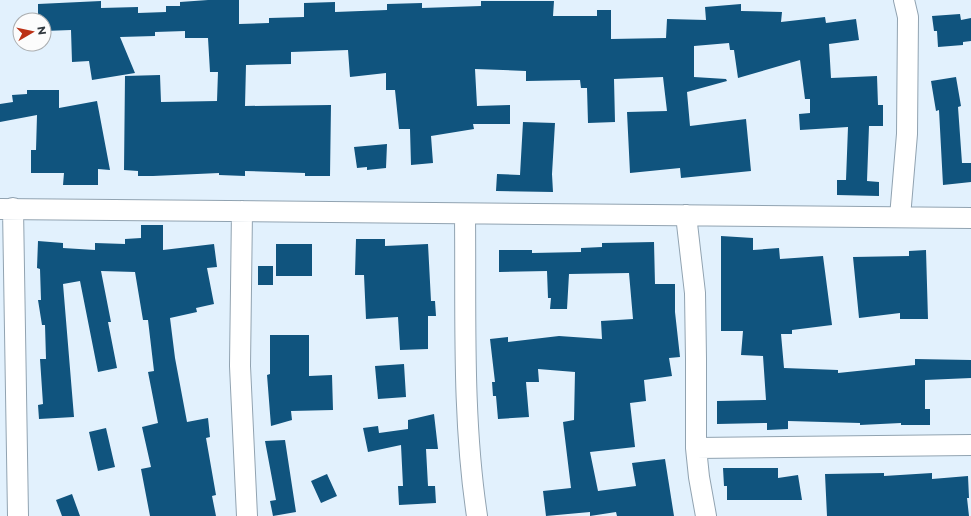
<svg xmlns="http://www.w3.org/2000/svg" width="971" height="516" font-family="Montserrat,sans-serif">
  <style>
    .building { fill: #10547e }
    .lines { fill: none; stroke-linecap: round; stroke-linejoin: round }
    .minor-casing { stroke: #91a3b1; stroke-width: 22 }
    .minor { stroke: #fff; stroke-width: 20 }
  </style>
  <rect width="100%" height="100%" fill="#e2f1fd"/>
  <path class="building" d="M 208,0 L 239,0 L 239,24 L 269,23 L 269,18 L 304,17 L 304,3 L 335,2 L 335,12 L 387,10 L 387,4 L 422,3 L 422,8 L 481,6 L 481,1 L 554,1 L 553,16 L 597,16 L 597,10 L 611,10 L 611,39 L 666,38 L 667,19 L 706,20 L 705,7 L 741,4 L 741,11 L 782,12 L 781,22 L 825,17 L 826,23 L 856,19 L 859,40 L 829,44 L 831,78 L 877,76 L 878,105 L 883,105 L 883,126 L 869,126 L 867,181 L 879,182 L 879,196 L 837,195 L 837,180 L 846,180 L 848,127 L 800,130 L 799,114 L 810,113 L 810,99 L 805,99 L 800,60 L 738,78 L 734,50 L 730,50 L 729,43 L 694,46 L 694,77 L 726,79 L 727,81 L 687,92 L 690,126 L 746,119 L 751,171 L 681,178 L 680,168 L 630,173 L 627,112 L 667,111 L 663,77 L 614,79 L 615,122 L 588,123 L 587,88 L 581,88 L 580,80 L 526,81 L 526,71 L 475,69 L 477,106 L 510,105 L 510,124 L 473,124 L 474,129 L 431,136 L 433,163 L 411,165 L 410,129 L 399,129 L 395,90 L 386,90 L 386,73 L 350,77 L 348,50 L 291,52 L 291,64 L 246,65 L 245,106 L 331,105 L 330,176 L 305,176 L 305,173 L 245,171 L 245,176 L 219,175 L 219,173 L 153,176 L 138,176 L 138,171 L 124,170 L 125,76 L 160,75 L 161,102 L 217,101 L 218,72 L 210,72 L 208,38 L 185,38 L 185,31 L 155,32 L 155,36 L 120,37 L 135,73 L 92,80 L 89,61 L 72,62 L 71,30 L 44,31 L 44,20 L 38,20 L 38,4 L 101,1 L 101,8 L 138,7 L 138,13 L 166,12 L 166,6 L 180,6 L 180,2 Z
    M 960,14 L 961,20 L 971,18 L 971,41 L 963,42 L 963,45 L 938,47 L 937,31 L 934,31 L 932,16 Z
    M 956,77 L 961,106 L 958,107 L 962,163 L 971,163 L 971,182 L 943,185 L 939,110 L 936,111 L 931,81 Z
    M 27,90 L 59,90 L 59,108 L 97,101 L 110,170 L 98,169 L 98,185 L 63,185 L 64,173 L 31,173 L 31,150 L 36,150 L 37,115 L 0,122 L 0,104 L 13,102 L 12,95 L 27,94 Z
    M 523,122 L 555,123 L 552,174 L 553,192 L 496,191 L 497,174 L 520,175 Z
    M 387,144 L 386,168 L 367,170 L 367,167 L 357,168 L 354,147 Z
    M 141,225 L 163,225 L 163,250 L 214,244 L 217,267 L 207,268 L 214,304 L 196,308 L 197,312 L 170,318 L 175,358 L 187,422 L 208,418 L 210,437 L 206,438 L 216,495 L 212,496 L 216,516 L 150,516 L 141,469 L 151,467 L 142,427 L 158,423 L 148,372 L 154,371 L 148,320 L 143,320 L 135,272 L 101,271 L 111,322 L 108,322 L 117,368 L 98,372 L 80,281 L 63,284 L 74,417 L 39,419 L 38,405 L 43,404 L 40,359 L 46,359 L 45,325 L 42,325 L 38,300 L 41,300 L 40,269 L 37,268 L 38,241 L 63,243 L 63,248 L 95,250 L 95,243 L 125,244 L 125,239 L 141,238 Z
    M 721,236 L 753,238 L 753,250 L 779,248 L 780,259 L 823,256 L 832,325 L 792,330 L 792,334 L 781,334 L 784,368 L 838,370 L 838,373 L 915,365 L 915,359 L 971,360 L 971,378 L 925,380 L 925,409 L 930,409 L 930,425 L 901,425 L 901,423 L 860,425 L 860,423 L 788,421 L 788,429 L 767,430 L 767,423 L 717,424 L 717,401 L 766,400 L 763,356 L 741,355 L 743,331 L 721,331 Z
    M 356,239 L 385,239 L 385,246 L 428,244 L 431,301 L 435,301 L 436,316 L 428,316 L 428,349 L 400,350 L 398,317 L 366,319 L 364,275 L 355,275 Z
    M 654,242 L 655,284 L 675,284 L 675,312 L 680,357 L 669,358 L 672,376 L 644,380 L 646,401 L 630,403 L 635,447 L 590,452 L 598,491 L 636,486 L 632,463 L 665,459 L 674,516 L 617,516 L 616,512 L 590,516 L 590,512 L 546,516 L 543,491 L 571,488 L 563,422 L 574,420 L 575,372 L 538,369 L 539,382 L 526,382 L 529,417 L 498,419 L 496,396 L 493,396 L 492,382 L 495,382 L 490,339 L 508,337 L 508,342 L 559,336 L 602,339 L 601,321 L 633,319 L 629,273 L 569,274 L 567,309 L 550,309 L 551,298 L 548,298 L 547,271 L 499,272 L 499,250 L 532,250 L 532,253 L 581,252 L 581,248 L 602,247 L 602,243 Z
    M 276,244 L 312,244 L 312,276 L 276,276 Z
    M 926,250 L 928,319 L 900,319 L 900,313 L 859,318 L 853,257 L 909,256 L 909,251 Z
    M 258,266 L 273,266 L 273,285 L 258,285 Z
    M 270,335 L 309,335 L 309,376 L 332,375 L 333,410 L 291,411 L 292,420 L 271,426 L 267,375 L 270,374 Z
    M 404,364 L 406,397 L 378,399 L 375,366 Z
    M 434,414 L 438,449 L 426,449 L 428,486 L 435,486 L 436,503 L 399,505 L 398,486 L 403,486 L 401,445 L 368,452 L 363,428 L 378,426 L 379,433 L 408,429 L 408,420 Z
    M 106,428 L 115,467 L 98,471 L 89,432 Z
    M 285,440 L 296,512 L 273,516 L 270,501 L 276,500 L 265,441 Z
    M 723,468 L 778,468 L 778,478 L 798,475 L 802,500 L 727,500 L 727,486 L 724,486 Z
    M 884,473 L 884,476 L 932,473 L 932,479 L 968,476 L 969,498 L 967,498 L 969,516 L 827,516 L 825,474 Z
    M 327,474 L 337,496 L 321,503 L 311,481 Z
    M 72,494 L 80,516 L 62,516 L 56,500 Z"/>
  <g class="lines">
    <defs>
      <path id="minor" d="M 13,208 L 18,516
        M 0,209 L 971,218
        M 242,211 L 240,366 L 247,516
        M 465,214 C 466,314 462,417 477,516
        M 686,215 L 695,293 L 696,359 L 696,448 L 699,477 L 706,516
        M 900,217 L 907,134 L 908,17 L 904,0
        M 696,448 L 971,445"/>
    </defs>
    <use href="#minor" class="minor-casing"/>
    <use href="#minor" class="minor"/>
  </g>
  <g transform="translate(32 32) rotate(81)"><circle r="19" fill="#fcfcfc" stroke="#abaeb0"/>
  <path d="M0-3L7 15L0 10L-7 15Z" fill="#bc3116"/>
  <text y="-6" font-size="11" font-weight="bold" text-anchor="middle" fill="#31383e">N</text>
  </g>
</svg>
